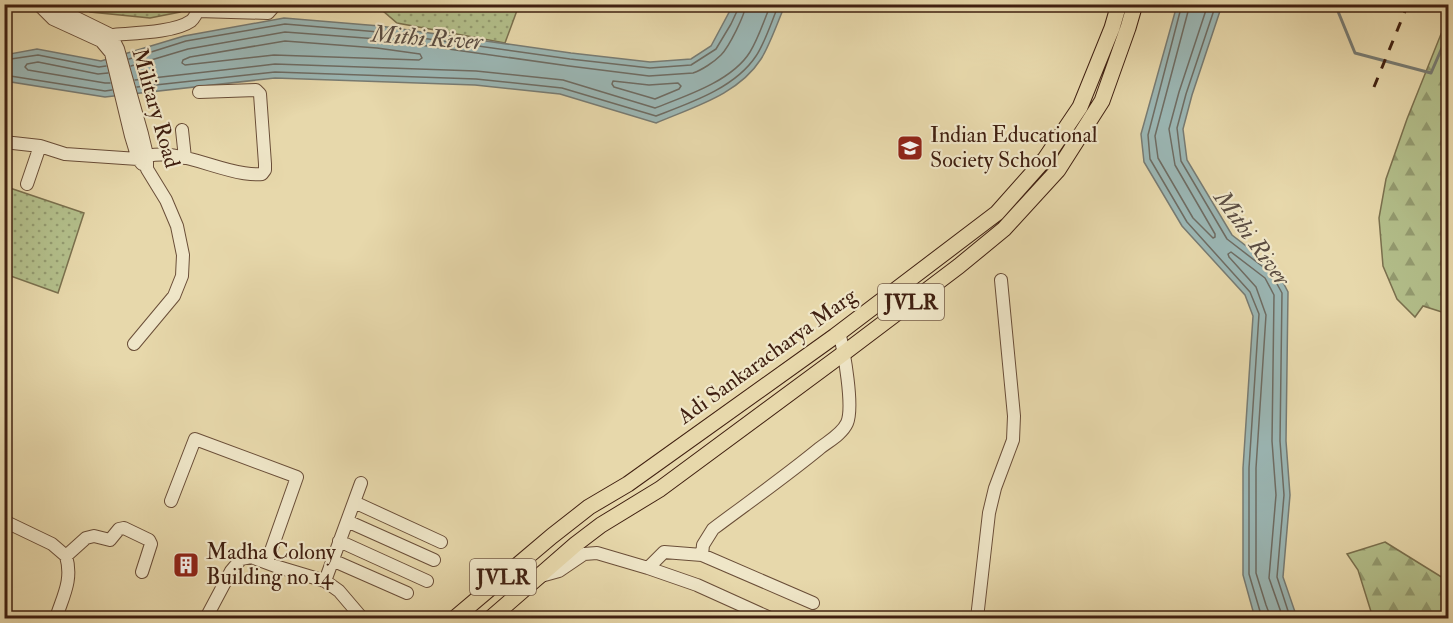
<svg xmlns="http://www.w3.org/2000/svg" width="1453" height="623" font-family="'IM FELL Double Pica',serif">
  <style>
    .green { fill: url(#green-dots); stroke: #7a704e; stroke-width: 1.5 }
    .forest { fill: url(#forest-firs); stroke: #7a704e; stroke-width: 1.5 }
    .water { fill: #9bb7b5; stroke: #777b73; stroke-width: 1.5 }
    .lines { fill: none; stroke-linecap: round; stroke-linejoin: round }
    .shore { stroke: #6e6c63; stroke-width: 1.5 }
    .stream { stroke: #777b73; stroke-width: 3 }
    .minor-casing { stroke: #6a4e38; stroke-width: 14 }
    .major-casing { stroke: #402011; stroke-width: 17 }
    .minor { stroke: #efe6c8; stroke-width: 12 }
    .major { stroke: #e7d8ab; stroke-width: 15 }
    .rail { stroke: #402011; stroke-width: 3; stroke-dasharray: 10 10; stroke-linecap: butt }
    .labels { text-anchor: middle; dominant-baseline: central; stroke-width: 4.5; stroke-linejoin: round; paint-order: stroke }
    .shield { fill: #efe6c8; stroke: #745b48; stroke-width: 1.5 }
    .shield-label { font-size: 21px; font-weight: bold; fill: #402011 }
    .street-label { font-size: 22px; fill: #402011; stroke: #efe6c8 }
    .poi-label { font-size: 22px; fill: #402011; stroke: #efe6c8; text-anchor: start }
    .water-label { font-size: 24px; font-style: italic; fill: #5b4d42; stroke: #efe6c8 }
  </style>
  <defs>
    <pattern id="green-dots" width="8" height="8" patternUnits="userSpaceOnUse" patternTransform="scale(1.5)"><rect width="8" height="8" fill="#b3bf8b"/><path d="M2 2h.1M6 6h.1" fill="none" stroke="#939b70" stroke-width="1.8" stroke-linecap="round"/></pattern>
    <pattern id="forest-firs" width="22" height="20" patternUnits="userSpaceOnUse" patternTransform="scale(1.5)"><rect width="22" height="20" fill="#b3bf8b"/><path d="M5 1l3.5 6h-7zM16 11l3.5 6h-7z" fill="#939b70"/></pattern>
  </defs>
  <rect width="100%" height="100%" fill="#e7d8ab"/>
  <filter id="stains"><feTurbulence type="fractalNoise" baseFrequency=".00333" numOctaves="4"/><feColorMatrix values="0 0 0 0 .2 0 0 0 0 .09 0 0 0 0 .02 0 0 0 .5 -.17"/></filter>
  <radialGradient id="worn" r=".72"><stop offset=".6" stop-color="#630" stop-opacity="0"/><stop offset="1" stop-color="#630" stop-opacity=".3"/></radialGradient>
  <path class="green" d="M 81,5 L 181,5 L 180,12 L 150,18 L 90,12 Z
    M 376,5 L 519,5 L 505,43 L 397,23 Z
    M 4,186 L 84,213 L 58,293 L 5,274 Z"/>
  <path class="forest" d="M 1443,29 L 1448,30 L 1448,314 L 1423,306 L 1415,317 L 1397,299 L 1383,266 L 1379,218 L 1386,179 L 1407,119 Z
    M 1385,542 L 1448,581 L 1448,618 L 1373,618 L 1358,570 L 1347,554 Z"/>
  <path class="water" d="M 733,5 L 785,5 C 778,21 770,45 761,59 C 738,95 693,107 656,123 L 560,94 L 475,85 L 275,78 L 105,97 L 5,81 L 4,55 L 37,49 L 101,61 L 184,36 L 284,18 L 380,26 L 571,53 L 650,62 L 691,59 L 711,46 Z
    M 1177,5 L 1222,5 L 1192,95 L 1183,129 L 1187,160 L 1232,235 L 1276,269 L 1288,292 L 1286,441 L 1290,495 L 1283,577 L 1295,612 L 1300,618 L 1257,618 L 1253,611 L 1243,575 L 1243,468 L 1253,316 L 1245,295 L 1182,226 L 1144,162 L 1141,134 Z"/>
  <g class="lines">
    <path class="shore" d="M 1182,4 L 1148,135 L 1150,159 L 1187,222 L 1250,292 L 1259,314 L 1249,468 L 1249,574 L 1262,618
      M 1190,4 L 1155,136 L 1158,158 L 1193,218 L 1213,238 L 1215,237 L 1215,234 L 1175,165 L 1169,129 L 1179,92 L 1208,4
      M 1216,4 L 1186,94 L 1177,128 L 1181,161 L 1227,239 L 1271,273 L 1282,293 L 1280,441 L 1284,495 L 1277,577 L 1289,614 L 1293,618
      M 285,41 L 377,48 L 420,54 L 422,58 L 419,60 L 274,55 L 185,65 L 182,63 L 183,60 L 190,57 Z
      M 129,59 L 186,41 L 285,24 L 379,32 L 570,59 L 650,68 L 691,65 L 716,49 L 731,24 L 738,9 L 738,4
      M 4,60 L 38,55 L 99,67 L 106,66
      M 131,66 L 188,49 L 285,32 L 378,39 L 569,66 L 649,76 L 693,73 C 702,70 714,62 721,55 C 729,47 745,15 746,4
      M 108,73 L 98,74 L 38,62 L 27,64 L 25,67 L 28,70 L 105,83 L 110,83
      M 4,75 L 105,91 L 112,90
      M 135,80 L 275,64 L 476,71 L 563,80 L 655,108 C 686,96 732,81 750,52 C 759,37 764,20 771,4
      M 613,81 L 649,85 L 678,83 L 681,86 L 679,89 L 655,99 L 614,87 L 612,84 Z
      M 137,87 L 275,72 L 476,79 L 562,88 L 656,116 C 690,103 735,88 756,56 C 765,43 772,20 779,4
      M 1270,618 L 1269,613 L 1266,605 L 1256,573 L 1256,468 L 1266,315 L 1256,287 L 1229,257 L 1228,254 L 1231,252 L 1265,278 L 1274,295 L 1272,441 L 1276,495 L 1269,578 L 1283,618"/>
    <path class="stream" d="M 1335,4 L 1355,53 L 1431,73 L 1448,34"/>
    <defs>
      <path id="minor" d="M 38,4 L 53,19 L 101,41 L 111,53 L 131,136 L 138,159 L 142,164
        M 55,4 L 58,9 L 111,35 L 118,49 L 142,134 L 147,155 L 147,169 L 166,200 L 177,226 L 183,255 L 182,276 L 174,296 L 134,344
        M 4,6 L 7,4
        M 198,11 L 268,13 L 276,4
        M 106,38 L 111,35 C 131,33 174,33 191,21 C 196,17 198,10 200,4
        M 182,130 L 185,158
        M 4,142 L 40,146 L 65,154 L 138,159 C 170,145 210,168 243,173 C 250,174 256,175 262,174 L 265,170 L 265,164 L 260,94 L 256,90 L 199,92
        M 27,184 L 40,146
        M 171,501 L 195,439 L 297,477 L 267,562
        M 354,502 L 441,542
        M 4,521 L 52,544 L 66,556
        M 347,521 L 434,560
        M 339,541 L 427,581
        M 66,556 L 86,538 L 94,536 L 110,540 L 119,529 L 124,528 L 149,540 L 151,544 L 142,572
        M 332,560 L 407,593
        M 648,568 L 664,552 L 702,555
        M 541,576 L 559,571 L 584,554 L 597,553 L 648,568 L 697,585 L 770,618
        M 325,581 L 361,483
        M 813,603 L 702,555 L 703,545 L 713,529 C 749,502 786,476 820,448 C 829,441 842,434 847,423 C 854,407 844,351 839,332
        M 56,618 C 63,596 73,580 66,556
        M 206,618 L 231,571 L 241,559 L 251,557 L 275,566 L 325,581 L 339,591 L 362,618
        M 977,618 L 989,513 L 995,488 L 1013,440 L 1014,416 L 1001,280"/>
      <path id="major" d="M 455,618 L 552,536 L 589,507 L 628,484 L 835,336 L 997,213 L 1045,159 L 1080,107 L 1112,28 L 1119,4
        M 491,618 L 576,544 L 601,525 L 660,489 L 844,353 L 959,266 L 1004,229 L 1058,170 L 1102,101 L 1128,28 L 1135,4"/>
    </defs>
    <use href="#minor" class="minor-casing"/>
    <use href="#major" class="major-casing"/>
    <use href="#minor" class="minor"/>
    <use href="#major" class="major"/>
    <path class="rail" d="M 1374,87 L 1408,4"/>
  </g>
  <defs>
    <symbol id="school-square" viewBox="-11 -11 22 22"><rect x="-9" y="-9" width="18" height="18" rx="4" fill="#8f2418" stroke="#efe6c8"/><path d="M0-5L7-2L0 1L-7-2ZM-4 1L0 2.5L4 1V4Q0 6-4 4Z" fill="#fff"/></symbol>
    <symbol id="building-square" viewBox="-11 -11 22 22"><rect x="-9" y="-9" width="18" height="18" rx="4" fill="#8f2418" stroke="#efe6c8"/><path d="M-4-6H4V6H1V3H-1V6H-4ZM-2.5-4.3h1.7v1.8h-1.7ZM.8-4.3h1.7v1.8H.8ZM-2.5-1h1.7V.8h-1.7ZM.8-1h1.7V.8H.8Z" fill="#fff"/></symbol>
  </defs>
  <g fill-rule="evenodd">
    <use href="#school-square" x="895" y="133" width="30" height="30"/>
    <use href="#building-square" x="171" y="550" width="30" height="30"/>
  </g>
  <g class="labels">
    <g class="shield">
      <rect x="878" y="284" width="66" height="36" rx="4.5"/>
      <rect x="470" y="559" width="66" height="36" rx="4.5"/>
    </g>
    <g class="shield-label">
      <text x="911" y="302">JVLR</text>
      <text x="503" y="577">JVLR</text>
    </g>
    <g class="street-label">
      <text transform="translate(156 108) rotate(74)">Military Road</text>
      <text transform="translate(767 356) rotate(-36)">Adi Sankaracharya Marg</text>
    </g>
    <g class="poi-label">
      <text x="930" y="135">Indian Educational<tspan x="930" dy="25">Society School</tspan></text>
      <text x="206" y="552">Madha Colony<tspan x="206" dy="25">Building no 14</tspan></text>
    </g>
    <g class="water-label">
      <text transform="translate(427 38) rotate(4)">Mithi River</text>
      <text transform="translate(1252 238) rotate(54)">Mithi River</text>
    </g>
  </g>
  <rect width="1453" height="623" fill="none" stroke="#e7d8ab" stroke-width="24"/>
  <rect x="6" y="6" width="1441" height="611" fill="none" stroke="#402011" stroke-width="3"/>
  <rect x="12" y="12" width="1429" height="599" fill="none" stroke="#402011" stroke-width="1.5"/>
  <rect width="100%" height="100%" filter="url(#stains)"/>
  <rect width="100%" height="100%" fill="url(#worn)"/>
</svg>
